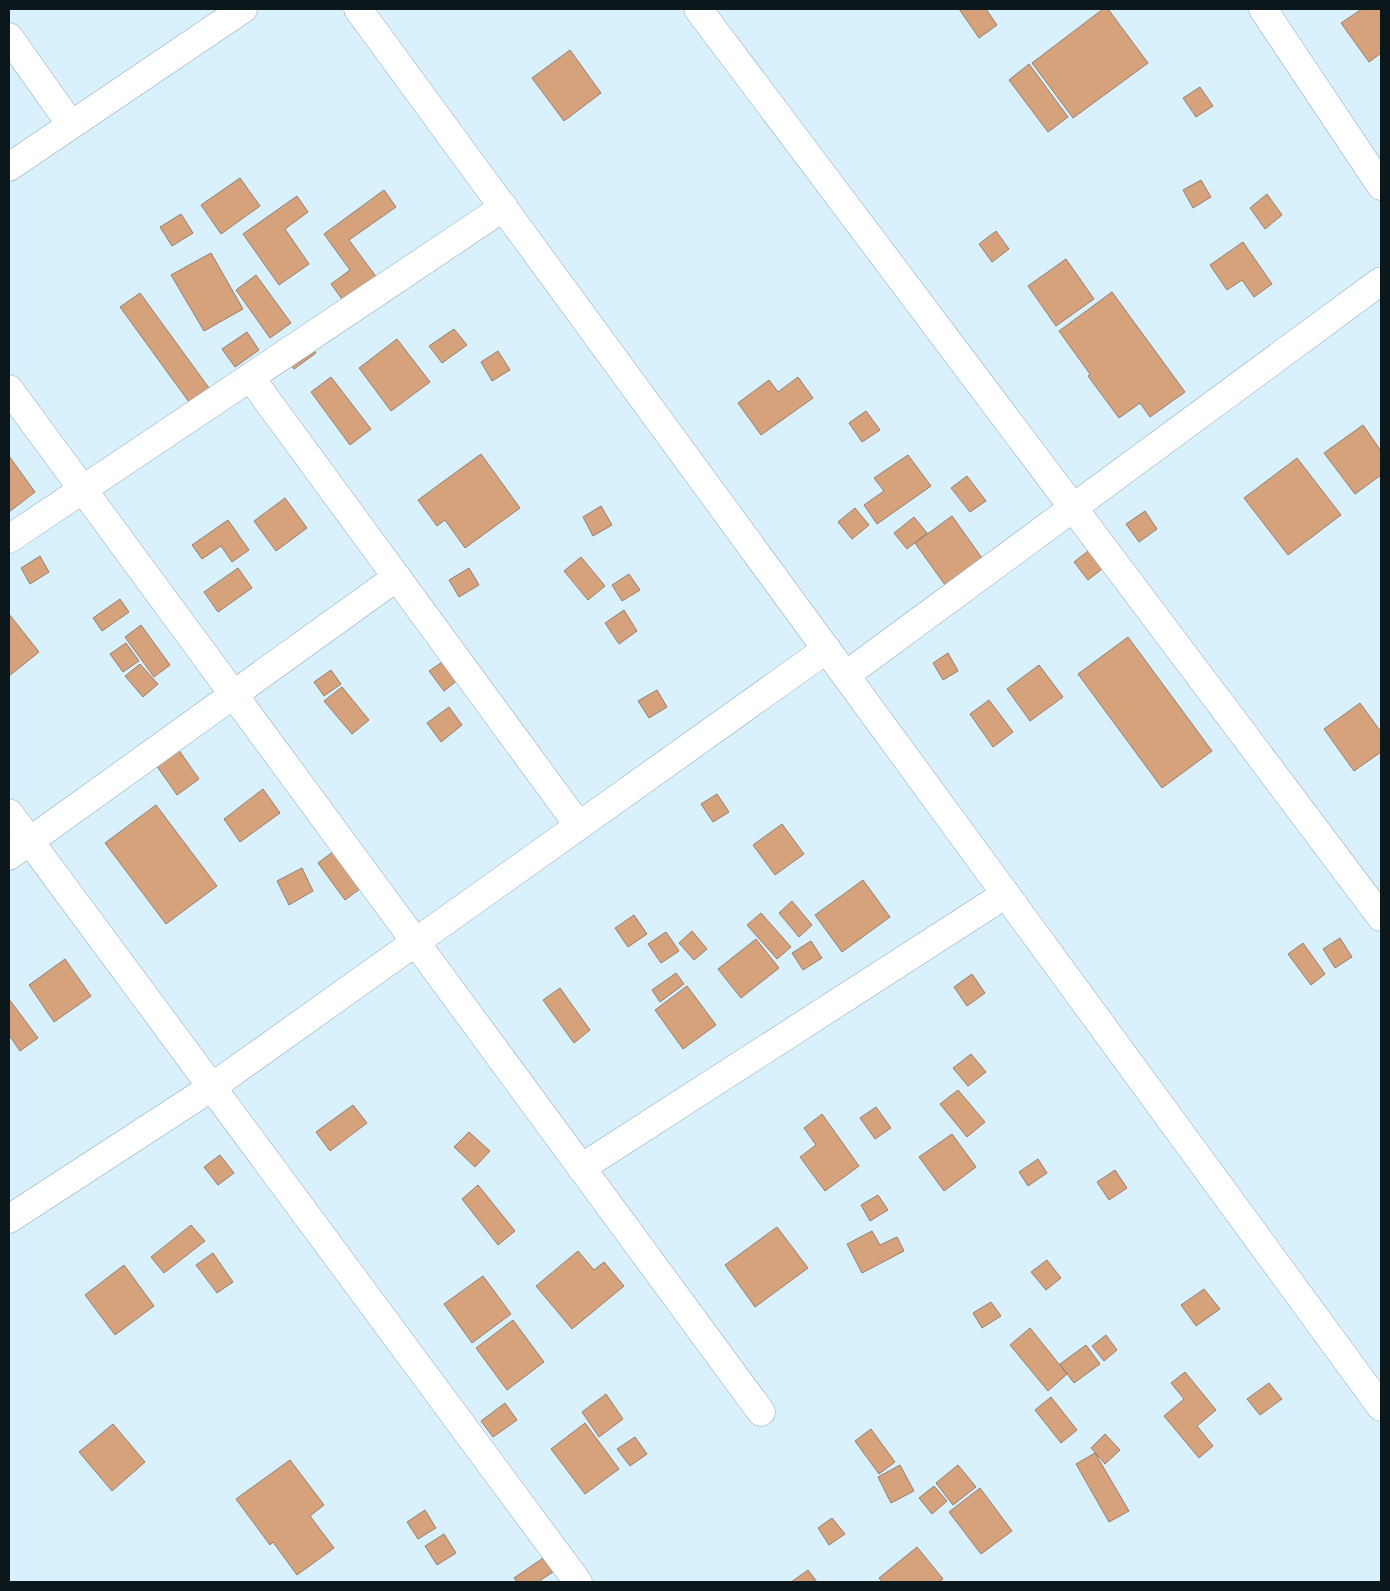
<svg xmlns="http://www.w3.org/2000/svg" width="1390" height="1591" font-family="'IBM Plex Serif',serif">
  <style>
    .building { fill: #d6a27c; stroke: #967f6e }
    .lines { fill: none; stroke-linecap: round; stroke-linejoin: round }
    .minor-casing { stroke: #8fabba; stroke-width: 29 }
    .minor { stroke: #fff; stroke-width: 28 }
  </style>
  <rect width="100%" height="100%" fill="#d9f0fd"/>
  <path class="building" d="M 959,9 L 986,9 L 997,25 L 979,38 Z
    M 1103,9 L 1108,9 L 1148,63 L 1073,118 L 1032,63 Z
    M 1362,9 L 1381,9 L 1381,53 L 1369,62 L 1341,23 Z
    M 570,50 L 601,93 L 564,121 L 532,78 Z
    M 1029,64 L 1068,117 L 1048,132 L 1009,80 Z
    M 1200,87 L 1213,106 L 1196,117 L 1183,98 Z
    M 240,178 L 260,206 L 221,234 L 201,205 Z
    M 1201,180 L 1211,197 L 1193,208 L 1183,190 Z
    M 384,190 L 396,207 L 349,240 L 383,286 L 350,310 L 331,284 L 350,270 L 324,234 Z
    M 1267,194 L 1282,215 L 1265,229 L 1250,208 Z
    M 297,196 L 308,212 L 285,229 L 309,264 L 279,285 L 243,234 Z
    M 181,214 L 193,233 L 172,246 L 160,227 Z
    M 996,231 L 1009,249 L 992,262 L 979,244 Z
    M 1243,242 L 1272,284 L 1254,297 L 1242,280 L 1227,290 L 1210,265 Z
    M 211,253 L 243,309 L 204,331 L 171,275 Z
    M 1066,259 L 1094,299 L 1056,326 L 1028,286 Z
    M 256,275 L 291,323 L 270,338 L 236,290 Z
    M 1112,292 L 1185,392 L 1150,417 L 1140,403 L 1119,418 L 1088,376 L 1090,374 L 1059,331 Z
    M 140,293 L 217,399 L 197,413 L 120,307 Z
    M 454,329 L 467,345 L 442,363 L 429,346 Z
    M 247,332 L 259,350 L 235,367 L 222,349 Z
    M 397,339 L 430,382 L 391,411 L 359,368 Z
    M 310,345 L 316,353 L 294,369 L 288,360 Z
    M 498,351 L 510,370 L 492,381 L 481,362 Z
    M 331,377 L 371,429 L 350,445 L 311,392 Z
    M 798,377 L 813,398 L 761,435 L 738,403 L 769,380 L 778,392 Z
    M 866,411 L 880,430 L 862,442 L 849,423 Z
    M 1363,425 L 1381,451 L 1381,475 L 1355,494 L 1324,453 Z
    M 481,454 L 520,508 L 465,548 L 445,520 L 437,526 L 418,500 Z
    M 908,455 L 931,486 L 877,524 L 864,505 L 884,491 L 874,478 Z
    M 9,456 L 35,492 L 9,512 Z
    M 1297,458 L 1341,515 L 1288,555 L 1244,498 Z
    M 967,476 L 986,501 L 970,512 L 951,488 Z
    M 285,498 L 307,528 L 276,551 L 254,521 Z
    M 601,506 L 612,525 L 593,536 L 583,517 Z
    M 855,508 L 869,525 L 852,539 L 838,522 Z
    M 1145,511 L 1157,529 L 1139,542 L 1126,524 Z
    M 952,516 L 982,558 L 945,585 L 915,543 Z
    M 914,517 L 927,533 L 907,549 L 894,533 Z
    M 228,520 L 249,550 L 232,562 L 221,546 L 202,559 L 192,545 Z
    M 1092,548 L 1106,566 L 1088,580 L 1074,562 Z
    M 40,556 L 49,572 L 30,584 L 21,568 Z
    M 581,557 L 605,586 L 588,600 L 564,571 Z
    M 238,568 L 252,588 L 218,612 L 204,592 Z
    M 469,568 L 479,585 L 459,597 L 449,580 Z
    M 629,574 L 640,590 L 622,601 L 612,585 Z
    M 120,599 L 129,612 L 102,631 L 93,618 Z
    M 624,610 L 637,631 L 619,644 L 605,623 Z
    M 9,614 L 39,652 L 9,676 Z
    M 141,625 L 170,665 L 154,677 L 125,637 Z
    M 1128,637 L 1212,751 L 1162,788 L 1078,674 Z
    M 126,643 L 139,661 L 123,672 L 110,654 Z
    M 948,653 L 958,671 L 943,680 L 933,663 Z
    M 445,660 L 459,679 L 444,691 L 429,671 Z
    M 140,664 L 158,684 L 143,697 L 125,676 Z
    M 1039,665 L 1063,697 L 1030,721 L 1007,689 Z
    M 331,670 L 341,684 L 324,696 L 314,682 Z
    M 342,687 L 369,720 L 352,734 L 324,701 Z
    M 657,690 L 667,707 L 649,718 L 638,701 Z
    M 989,700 L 1013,732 L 993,747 L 970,714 Z
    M 1360,703 L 1381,732 L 1381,752 L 1354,771 L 1324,729 Z
    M 449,707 L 462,725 L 441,742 L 427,723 Z
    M 176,746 L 199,779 L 177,795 L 154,762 Z
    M 263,789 L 280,813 L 240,842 L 224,819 Z
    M 717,794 L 729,812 L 713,822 L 701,804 Z
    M 156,805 L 217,886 L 166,924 L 105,843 Z
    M 782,824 L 804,854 L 775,875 L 753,845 Z
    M 338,848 L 364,886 L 345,900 L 318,863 Z
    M 302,868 L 313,891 L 289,905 L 277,881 Z
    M 863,880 L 890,917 L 842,952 L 815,915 Z
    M 792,901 L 812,925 L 799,937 L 779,913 Z
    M 761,913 L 791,947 L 777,959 L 747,925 Z
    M 634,915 L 647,934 L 628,947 L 615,928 Z
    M 692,931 L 707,949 L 694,960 L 679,943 Z
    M 666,932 L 679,951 L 661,963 L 648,944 Z
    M 1340,938 L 1352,957 L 1335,968 L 1323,949 Z
    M 756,939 L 779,968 L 741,998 L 718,969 Z
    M 811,941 L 822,958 L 803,970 L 792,953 Z
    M 1303,943 L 1325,974 L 1311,985 L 1288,954 Z
    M 65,959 L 91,996 L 54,1022 L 29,985 Z
    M 676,973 L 684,984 L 660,1002 L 652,990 Z
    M 972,974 L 985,993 L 967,1006 L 954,987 Z
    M 687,986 L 716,1025 L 683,1049 L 655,1010 Z
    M 560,988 L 590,1030 L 574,1043 L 543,1000 Z
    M 9,999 L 38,1038 L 20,1051 L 9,1035 Z
    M 971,1054 L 986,1072 L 968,1086 L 953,1068 Z
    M 958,1090 L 985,1122 L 967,1137 L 940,1104 Z
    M 353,1105 L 367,1123 L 330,1151 L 316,1132 Z
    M 876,1107 L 891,1128 L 875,1139 L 860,1118 Z
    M 822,1114 L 859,1166 L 825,1191 L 800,1157 L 816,1145 L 804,1128 Z
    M 469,1132 L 490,1151 L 475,1167 L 454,1147 Z
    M 952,1134 L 976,1167 L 944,1191 L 919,1157 Z
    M 220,1155 L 234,1173 L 218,1185 L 204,1167 Z
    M 1038,1159 L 1047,1173 L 1028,1186 L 1019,1172 Z
    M 1115,1170 L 1127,1188 L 1109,1200 L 1097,1182 Z
    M 478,1185 L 515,1231 L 498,1245 L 462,1199 Z
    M 878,1195 L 888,1210 L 870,1221 L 861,1205 Z
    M 191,1225 L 205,1241 L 164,1273 L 151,1257 Z
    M 777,1227 L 808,1268 L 755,1307 L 725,1265 Z
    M 872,1231 L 880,1245 L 897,1237 L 904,1251 L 862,1273 L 847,1244 Z
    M 578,1251 L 594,1270 L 604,1262 L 624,1286 L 572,1329 L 536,1286 Z
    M 213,1253 L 233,1282 L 217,1293 L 196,1265 Z
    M 1047,1260 L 1061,1278 L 1046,1290 L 1031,1272 Z
    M 124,1265 L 154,1306 L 115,1335 L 85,1295 Z
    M 483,1276 L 511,1314 L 472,1343 L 444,1304 Z
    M 1204,1289 L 1220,1309 L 1196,1326 L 1181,1305 Z
    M 991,1302 L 1001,1316 L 982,1328 L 973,1313 Z
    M 513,1320 L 544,1362 L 507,1390 L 476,1348 Z
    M 1030,1328 L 1067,1374 L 1048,1391 L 1010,1345 Z
    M 1106,1335 L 1117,1350 L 1104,1361 L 1092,1346 Z
    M 1086,1345 L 1100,1364 L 1074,1383 L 1060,1364 Z
    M 1185,1372 L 1216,1410 L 1197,1426 L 1213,1446 L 1199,1458 L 1164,1416 L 1184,1399 L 1171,1383 Z
    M 1269,1383 L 1282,1399 L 1260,1415 L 1247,1399 Z
    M 606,1394 L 623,1419 L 599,1437 L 582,1412 Z
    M 1051,1397 L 1077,1430 L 1061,1443 L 1035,1410 Z
    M 505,1403 L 517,1420 L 493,1437 L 481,1421 Z
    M 585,1423 L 619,1469 L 585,1494 L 551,1449 Z
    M 113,1424 L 145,1462 L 112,1491 L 79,1452 Z
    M 871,1429 L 895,1462 L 879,1474 L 855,1441 Z
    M 1105,1434 L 1120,1450 L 1105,1464 L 1091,1448 Z
    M 635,1437 L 647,1454 L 630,1466 L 617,1449 Z
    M 1095,1453 L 1129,1511 L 1109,1522 L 1076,1464 Z
    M 290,1460 L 324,1505 L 310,1516 L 334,1548 L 297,1575 L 273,1542 L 270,1545 L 236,1499 Z
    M 900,1465 L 914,1491 L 891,1503 L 878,1477 Z
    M 958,1465 L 976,1487 L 953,1505 L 936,1483 Z
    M 934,1486 L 947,1501 L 932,1514 L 919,1498 Z
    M 980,1488 L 1012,1531 L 981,1554 L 949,1512 Z
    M 425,1510 L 436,1528 L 418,1539 L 407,1522 Z
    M 832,1518 L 845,1534 L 829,1545 L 818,1528 Z
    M 444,1534 L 456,1553 L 437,1565 L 425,1546 Z
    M 917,1547 L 943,1579 L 938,1582 L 882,1582 L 879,1578 Z
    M 543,1558 L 553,1572 L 538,1582 L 517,1582 L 514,1578 Z
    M 808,1570 L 817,1582 L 791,1582 Z"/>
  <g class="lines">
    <defs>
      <path id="minor" d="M 358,9 L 1381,1407
        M 698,9 L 1381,917
        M 1263,9 L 1381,186
        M 9,37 L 71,125
        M 9,167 L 243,9
        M 250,377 L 579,826
        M 9,389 L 761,1412
        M 9,539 L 504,207
        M 846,675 L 1381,281
        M 9,813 L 578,1582
        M 9,856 L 397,577
        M 581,1168 L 1006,894
        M 9,1219 L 212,1087 L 827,649"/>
    </defs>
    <use href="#minor" class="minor-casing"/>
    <use href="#minor" class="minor"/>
  </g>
  <rect width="1390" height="1591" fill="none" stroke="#0c171c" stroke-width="20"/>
</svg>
